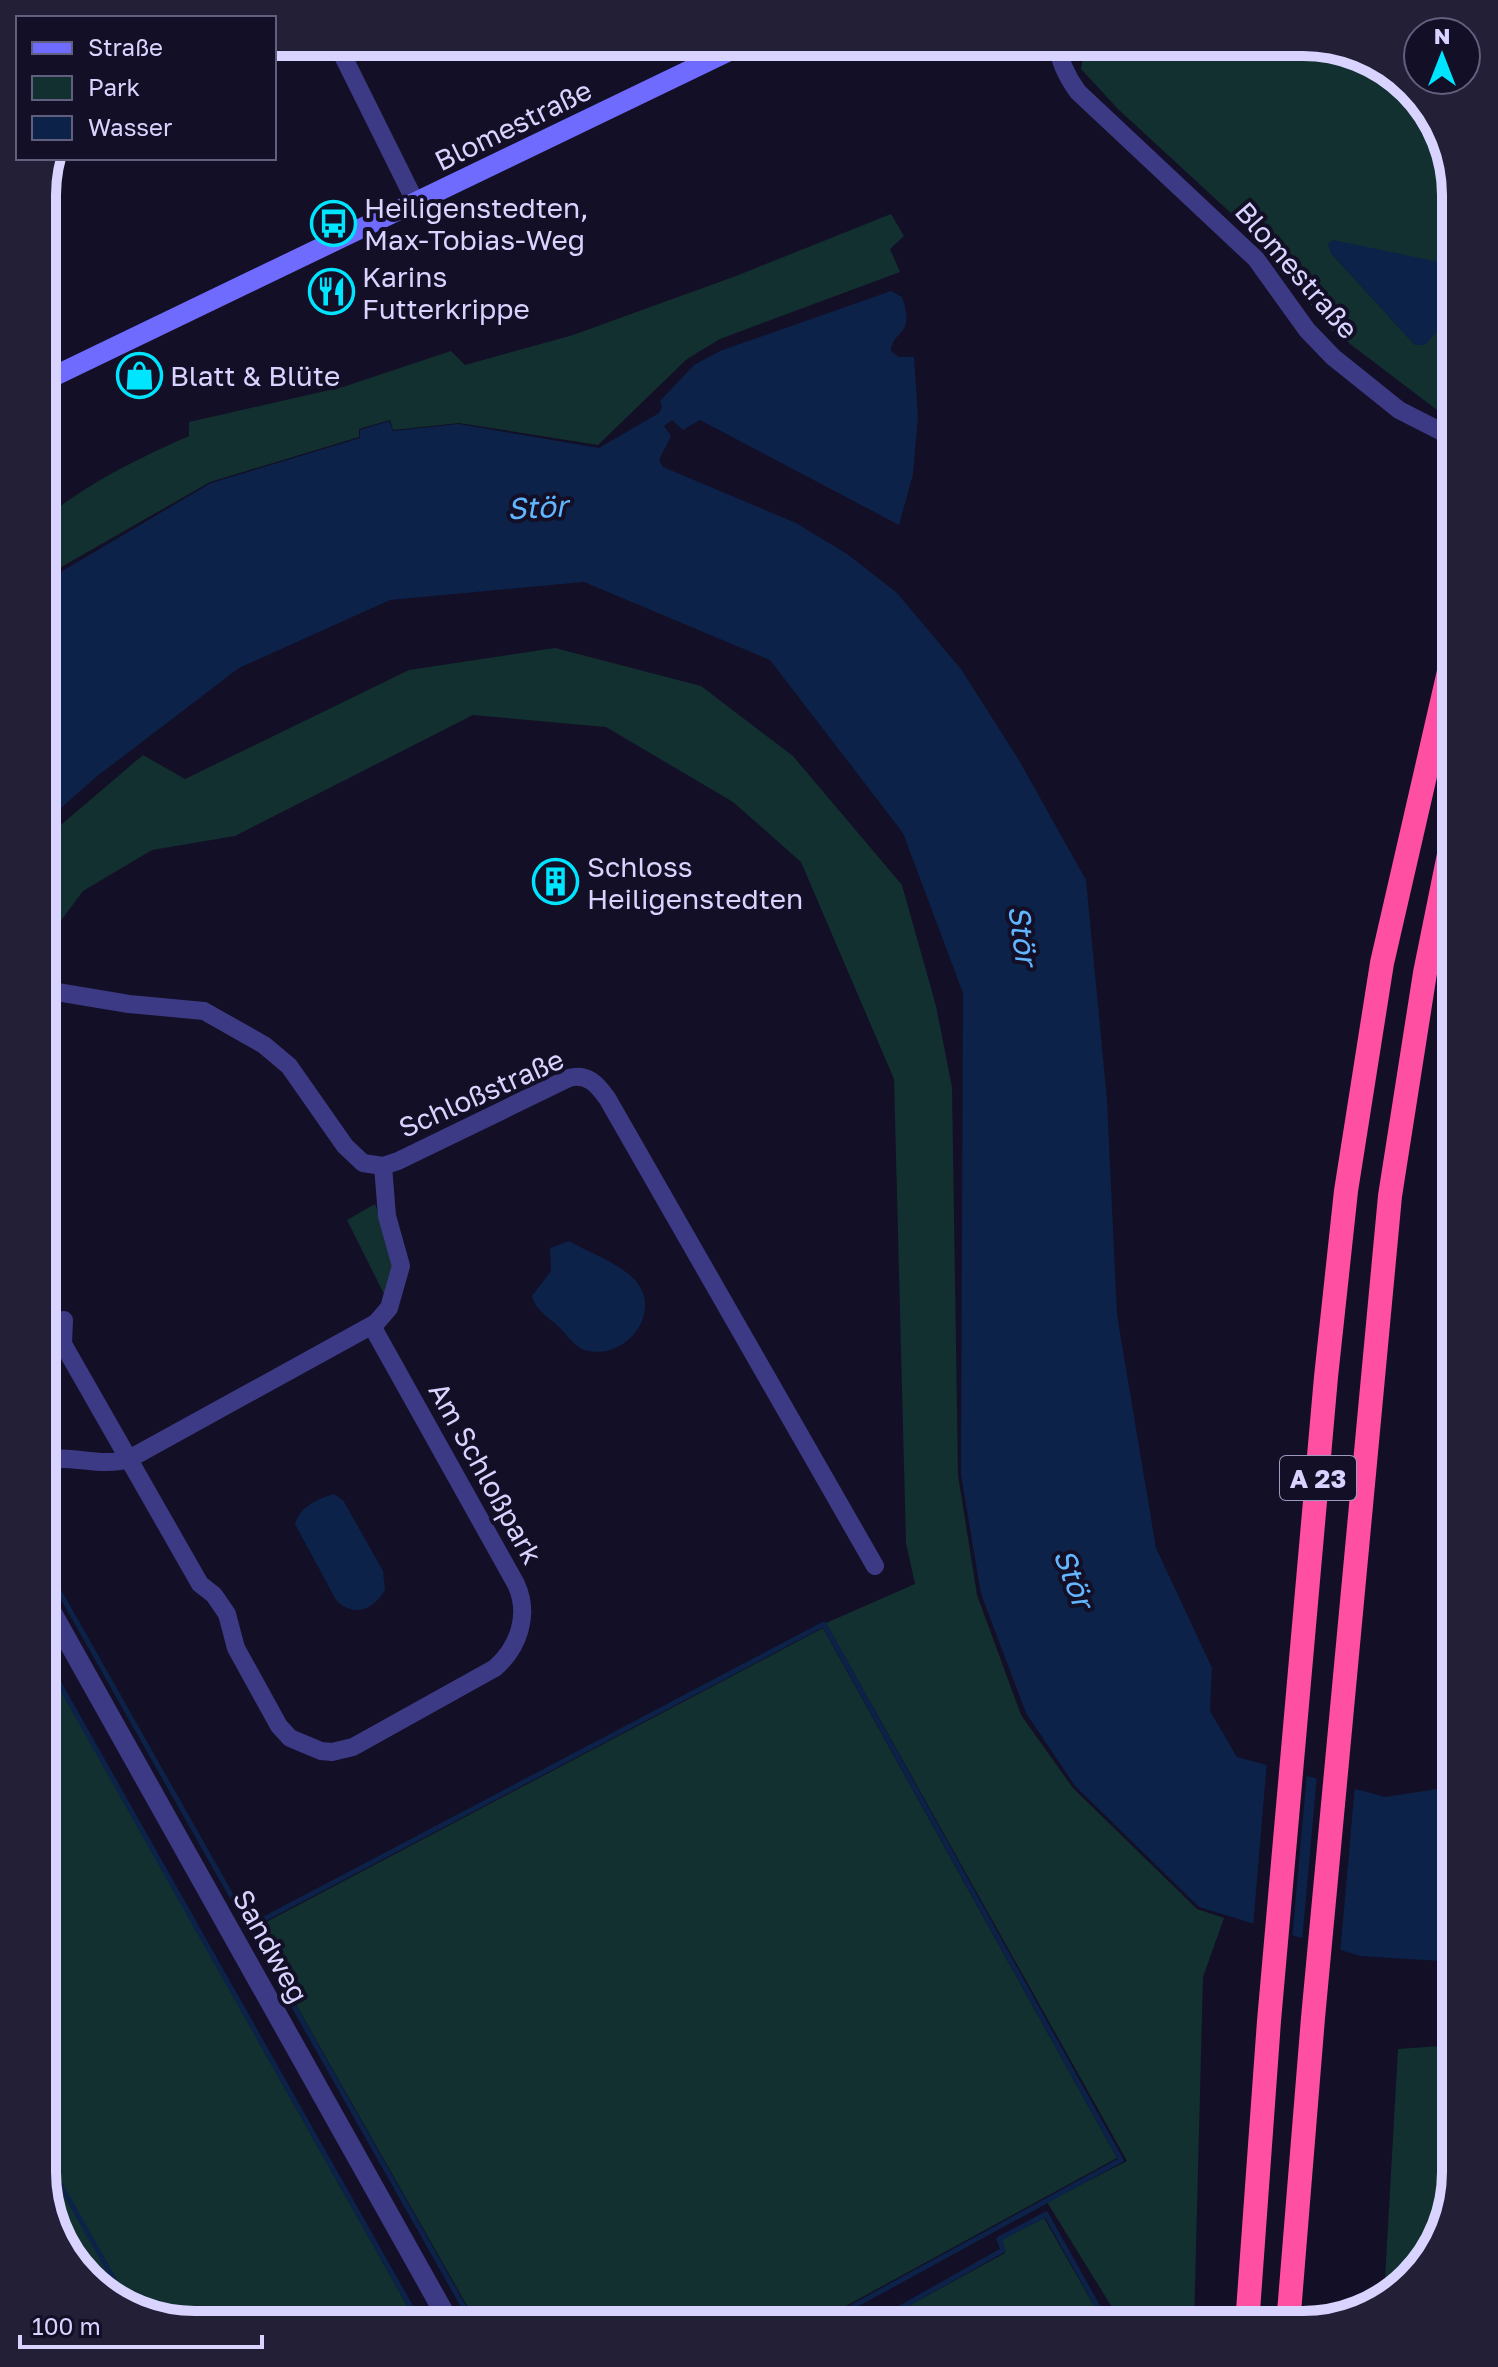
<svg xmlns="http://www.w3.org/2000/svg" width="1498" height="2367" font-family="'Golos Text',sans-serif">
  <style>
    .green { fill: #12302f }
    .water { fill: #0c2248 }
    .pier { fill: #130f26 }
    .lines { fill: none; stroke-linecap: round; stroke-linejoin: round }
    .stream { stroke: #0c2248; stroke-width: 5 }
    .minor { stroke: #3d3a85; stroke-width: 18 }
    .tertiary { stroke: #3d3a85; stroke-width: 20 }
    .secondary { stroke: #6f6bff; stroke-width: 20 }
    .motorway { stroke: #ff4fa3; stroke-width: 24 }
    .labels { text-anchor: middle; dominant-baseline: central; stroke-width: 8; stroke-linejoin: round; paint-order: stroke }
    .shield { fill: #130f26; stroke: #9e99be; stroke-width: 2 }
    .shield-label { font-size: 26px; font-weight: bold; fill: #d9d4ff }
    .street-label { font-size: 28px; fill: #d9d4ff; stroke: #130f26 }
    .poi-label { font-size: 28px; fill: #d9d4ff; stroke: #130f26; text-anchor: start }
    .water-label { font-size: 30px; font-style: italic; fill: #62b6ff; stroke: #130f26 }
    .rim { fill: none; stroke: #d9d4ff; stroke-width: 10 }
  </style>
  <rect width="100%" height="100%" fill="#130f26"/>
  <path class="green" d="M 1099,42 L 1314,42 L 1389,68 L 1440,127 L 1456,195 L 1456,274 L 1453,270 L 1328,244 L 1331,253 L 1415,345 L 1454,313 L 1456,305 L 1456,420 L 1441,413 L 1329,328 L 1259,239 L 1118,109 L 1081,69 L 1084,49 Z
    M 891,214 L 904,236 L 890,249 L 900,272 L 720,339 L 687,359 L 598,445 L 459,423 L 393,430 L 390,420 L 359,429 L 359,437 L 210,482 L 42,578 L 42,520 C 85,485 138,458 189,436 L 189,422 L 343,387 L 451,351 L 465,365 L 573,335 L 736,276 Z
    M 555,648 L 701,686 L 793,756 L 902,885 L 936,1006 L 952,1087 L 958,1475 L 977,1595 L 1021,1715 L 1073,1788 L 1197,1909 L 1224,1918 L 1203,1977 L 1194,2325 L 1123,2325 L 1047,2202 L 1127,2161 L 826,1623 L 915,1584 L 906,1543 L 894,1079 L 801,862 L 733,802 L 606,727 L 473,715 L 235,836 L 152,850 L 83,891 L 42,946 L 42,841 L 143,755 L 185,779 L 409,670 Z
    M 375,1204 L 395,1264 L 385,1296 L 347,1220 Z
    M 823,1628 L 1117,2158 L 811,2325 L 478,2325 L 253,1929 Z
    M 42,1657 L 418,2325 L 185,2325 L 132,2307 L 42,2149 Z
    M 1454,2045 L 1456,2052 L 1456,2173 L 1435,2249 L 1384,2297 L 1398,2049 Z
    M 42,2155 L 127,2305 L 110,2300 L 58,2240 L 42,2172 Z
    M 1044,2218 L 1105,2325 L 874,2325 L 1005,2253 L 1002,2240 Z"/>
  <path class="water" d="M 1333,240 L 1439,262 L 1453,270 L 1456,275 L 1454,313 L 1425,345 L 1415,345 L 1331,253 L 1328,244 Z
    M 891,291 L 902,297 C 916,337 893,328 891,351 L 899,357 L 914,357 L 918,417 L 913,474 L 899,525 L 700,420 L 683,430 L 672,420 L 664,426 L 671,436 L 659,460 L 663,467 L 796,523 L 847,554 L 896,592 L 961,669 L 1020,762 L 1086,880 L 1107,1100 L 1117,1315 L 1156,1548 L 1212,1668 L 1210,1711 L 1237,1757 L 1385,1797 L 1456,1786 L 1456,1962 L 1360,1956 L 1199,1907 L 1075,1786 L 1026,1713 L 981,1594 L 961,1475 L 963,993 L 903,833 L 770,660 L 584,582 L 390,600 L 239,668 L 96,777 L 42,825 L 42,583 L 211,483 L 360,438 L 360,430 L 389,421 L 393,431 L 459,424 L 599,448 L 659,413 L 662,407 L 660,401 L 694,365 L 720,351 Z
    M 569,1241 C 590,1253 617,1262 634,1279 C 664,1310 628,1359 588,1351 C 576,1349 568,1336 560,1328 C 549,1317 536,1312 532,1296 L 551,1271 L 550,1248 Z
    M 334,1494 L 343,1500 L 383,1571 L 385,1590 C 373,1610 354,1618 336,1600 L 295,1524 C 300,1506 318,1499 334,1494 Z"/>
  <path class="pier" d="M 1267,1761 L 1307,1772 L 1292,1939 L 1253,1927 Z
    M 1317,1775 L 1355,1785 L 1340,1954 L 1302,1942 Z"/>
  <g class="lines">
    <path class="stream" d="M 42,1561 L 249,1927
      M 42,1653 L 421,2325
      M 42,2152 L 129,2306
      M 474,2325 L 249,1927 L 824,1624 L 1121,2160 L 819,2325
      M 870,2325 L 1003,2250 L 999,2239 L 1046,2214 L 1108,2325"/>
    <path class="minor" d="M 336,42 L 416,203
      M 1057,42 C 1059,61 1067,77 1078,92 L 1256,259 L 1307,330 L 1333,357 L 1399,410 L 1456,439
      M 42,992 L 51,991 L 129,1004 L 204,1011 L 264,1045 L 289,1066 L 345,1146 L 363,1163 L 383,1166 L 398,1161 L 569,1078 C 587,1073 597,1084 607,1098 L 875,1566
      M 64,1320 L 63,1344 L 200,1584 L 214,1595 L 227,1614 L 236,1648 L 279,1726 L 290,1738 L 321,1751 L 332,1752 L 353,1747 L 495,1668 C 519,1647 530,1614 516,1584 L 372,1326
      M 42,1460 C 71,1454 100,1468 129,1459 L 376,1323 L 389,1308 L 401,1266 L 387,1216 L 383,1166"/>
    <path class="tertiary" d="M 42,1595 L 451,2325"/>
    <path class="secondary" d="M 42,382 L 748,42"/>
    <path class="motorway" d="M 1247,2325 L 1269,2021 L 1326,1377 L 1346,1191 L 1382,963 L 1456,641
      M 1288,2325 L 1313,2018 L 1390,1196 L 1425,973 L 1456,820"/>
  </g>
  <defs>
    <symbol id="bus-ring" viewBox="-11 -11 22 22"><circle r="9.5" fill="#130f26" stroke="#00e5ff" stroke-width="1.5"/><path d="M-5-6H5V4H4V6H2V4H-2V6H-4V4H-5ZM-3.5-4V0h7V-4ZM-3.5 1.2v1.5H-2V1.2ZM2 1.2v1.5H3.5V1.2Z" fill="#00e5ff"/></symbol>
    <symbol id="restaurant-ring" viewBox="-11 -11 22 22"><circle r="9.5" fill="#130f26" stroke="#00e5ff" stroke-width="1.5"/><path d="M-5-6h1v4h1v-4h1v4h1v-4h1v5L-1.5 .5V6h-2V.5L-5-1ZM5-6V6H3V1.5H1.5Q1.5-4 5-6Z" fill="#00e5ff"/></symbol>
    <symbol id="shop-ring" viewBox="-11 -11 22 22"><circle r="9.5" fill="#130f26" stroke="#00e5ff" stroke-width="1.5"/><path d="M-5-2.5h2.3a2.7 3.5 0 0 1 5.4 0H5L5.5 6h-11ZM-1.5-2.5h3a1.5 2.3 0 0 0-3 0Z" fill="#00e5ff"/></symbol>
    <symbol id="building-ring" viewBox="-11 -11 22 22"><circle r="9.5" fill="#130f26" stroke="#00e5ff" stroke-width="1.5"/><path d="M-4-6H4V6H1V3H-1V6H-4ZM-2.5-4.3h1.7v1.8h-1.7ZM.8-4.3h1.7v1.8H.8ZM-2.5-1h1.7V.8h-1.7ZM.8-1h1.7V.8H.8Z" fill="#00e5ff"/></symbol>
  </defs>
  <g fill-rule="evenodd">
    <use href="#bus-ring" x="308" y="198" width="51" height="51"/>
    <use href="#restaurant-ring" x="306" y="266" width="51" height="51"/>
    <use href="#shop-ring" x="114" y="350" width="51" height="51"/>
    <use href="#building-ring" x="530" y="856" width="51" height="51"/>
  </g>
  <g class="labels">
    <rect class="shield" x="1280" y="1456" width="76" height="44" rx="6"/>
    <g class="shield-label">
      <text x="1318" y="1478">A 23</text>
    </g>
    <g class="street-label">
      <text transform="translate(513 125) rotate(-26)">Blomestraße</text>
      <text transform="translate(1297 270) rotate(49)">Blomestraße</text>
      <text transform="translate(481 1093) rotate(-24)">Schloßstraße</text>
      <text transform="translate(486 1473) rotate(61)">Am Schloßpark</text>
      <text transform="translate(271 1946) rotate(61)">Sandweg</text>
    </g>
    <g class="poi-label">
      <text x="364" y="207">Heiligenstedten,<tspan x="364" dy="32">Max-Tobias-Weg</tspan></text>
      <text x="362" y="276">Karins<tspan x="362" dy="32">Futterkrippe</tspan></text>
      <text x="170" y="375">Blatt &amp; Blüte</text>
      <text x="587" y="866">Schloss<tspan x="587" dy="32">Heiligenstedten</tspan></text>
    </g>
    <g class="water-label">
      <text transform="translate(537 507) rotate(-3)">Stör</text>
      <text transform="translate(1023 935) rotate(82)">Stör</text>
      <text transform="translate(1074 1578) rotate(69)">Stör</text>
    </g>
  </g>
  <path d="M0 0H1498V2367H0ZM195 56H1303A139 139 0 0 1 1442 195V2172A139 139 0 0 1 1303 2311H195A139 139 0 0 1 56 2172V195A139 139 0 0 1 195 56Z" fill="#231f37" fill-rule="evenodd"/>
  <path class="rim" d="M195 56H1303A139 139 0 0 1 1442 195V2172A139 139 0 0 1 1303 2311H195A139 139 0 0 1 56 2172V195A139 139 0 0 1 195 56Z"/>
  <rect x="16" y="16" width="260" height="144" fill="#130f26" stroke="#625e7d" stroke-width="2"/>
  <rect x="32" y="42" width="40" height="12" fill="#6f6bff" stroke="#625e7d" stroke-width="2"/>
  <text x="88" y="56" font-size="24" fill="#d9d4ff">Straße</text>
  <rect x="32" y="76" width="40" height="24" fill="#12302f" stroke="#625e7d" stroke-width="2"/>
  <text x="88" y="96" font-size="24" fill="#d9d4ff">Park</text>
  <rect x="32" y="116" width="40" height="24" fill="#0c2248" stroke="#625e7d" stroke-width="2"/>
  <text x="88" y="136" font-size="24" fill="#d9d4ff">Wasser</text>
  <g transform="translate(1442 56)"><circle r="38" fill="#130f26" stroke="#625e7d" stroke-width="2"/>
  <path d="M0-6L14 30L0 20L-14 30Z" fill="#00e5ff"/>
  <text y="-12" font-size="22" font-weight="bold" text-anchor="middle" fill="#d9d4ff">N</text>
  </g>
  <path d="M20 2335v12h242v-12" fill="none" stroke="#d9d4ff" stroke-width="4"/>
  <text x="32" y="2335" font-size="24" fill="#d9d4ff" stroke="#130f26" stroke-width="6" paint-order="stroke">100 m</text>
</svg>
